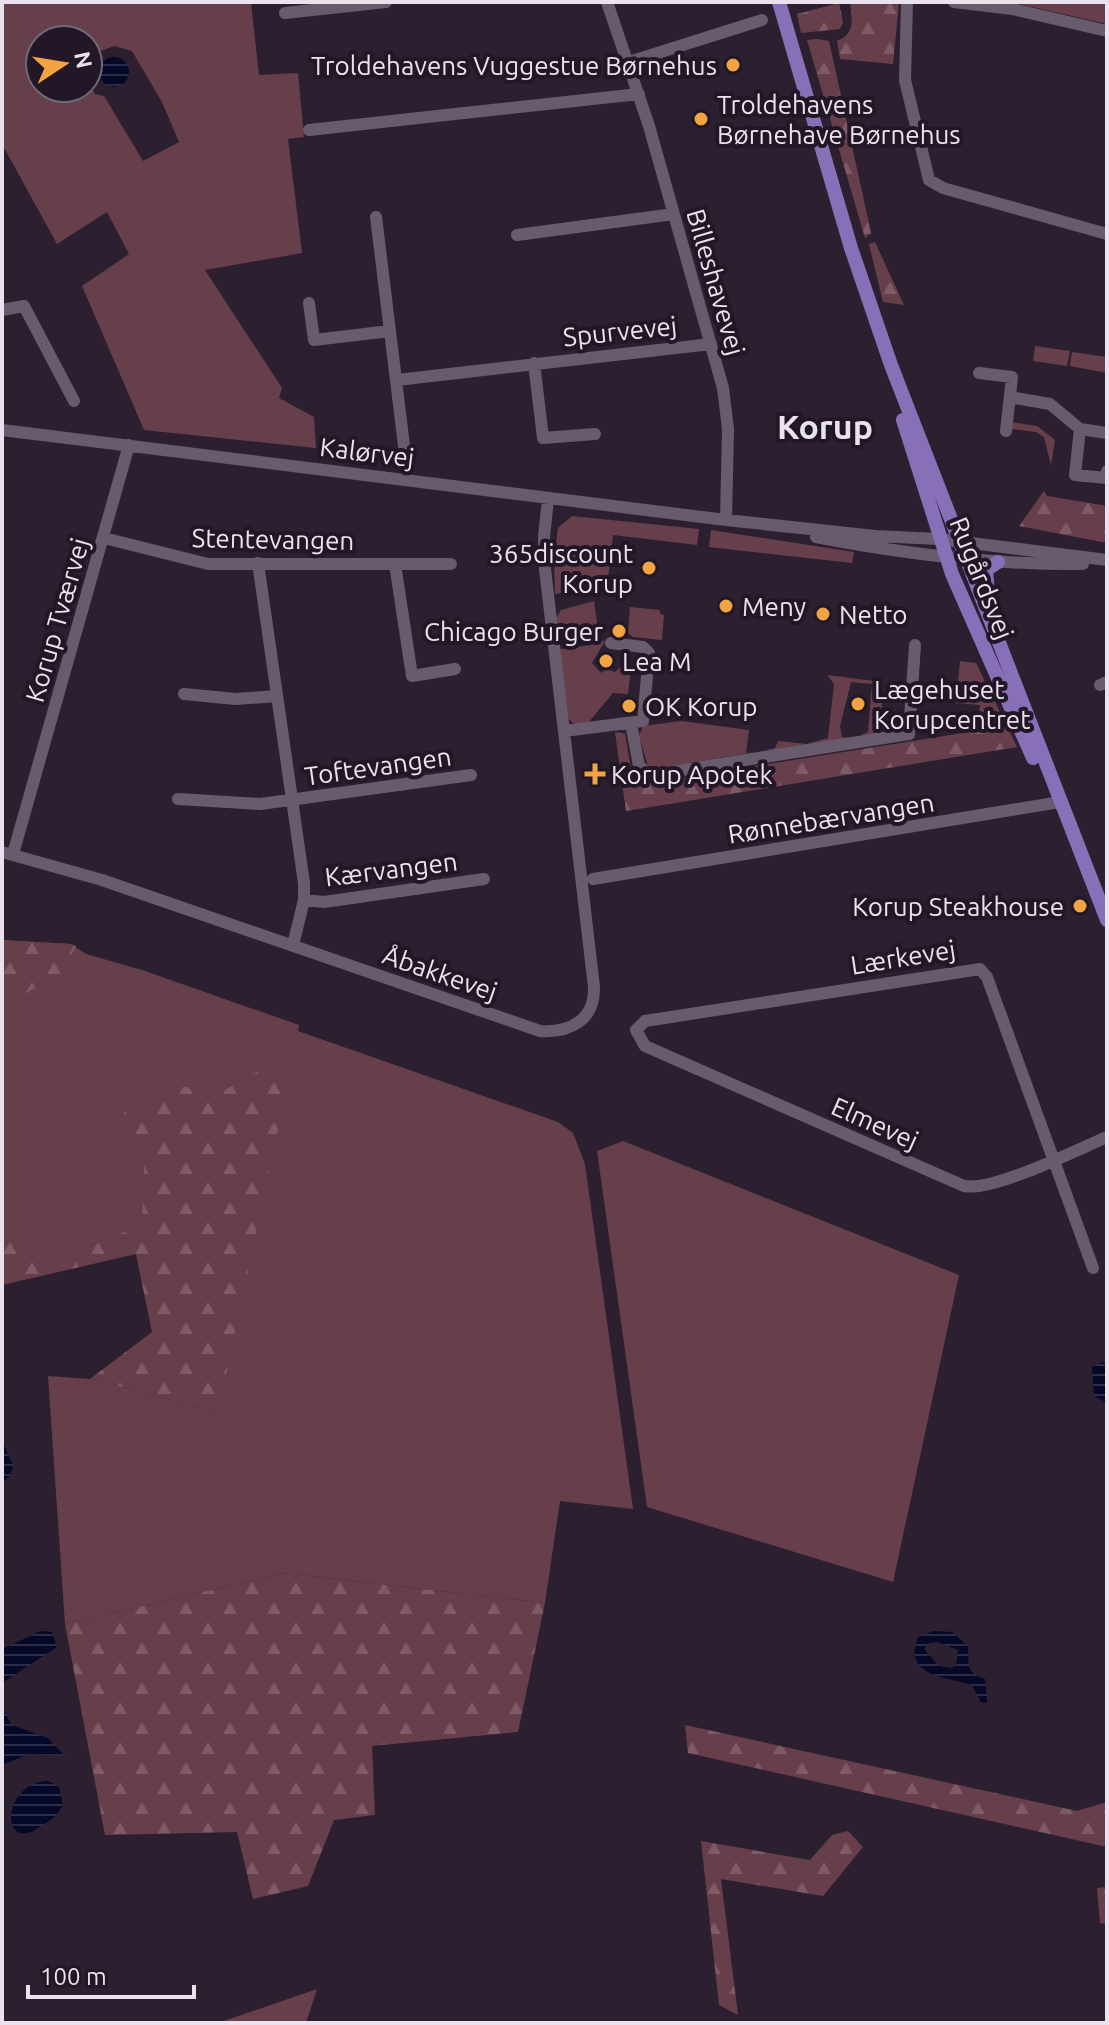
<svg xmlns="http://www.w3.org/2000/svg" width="1109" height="2025" font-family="Ubuntu,sans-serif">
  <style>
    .green { fill: #673f4b; fill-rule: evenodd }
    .forest { fill: url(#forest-firs) }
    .water { fill: url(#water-rules); fill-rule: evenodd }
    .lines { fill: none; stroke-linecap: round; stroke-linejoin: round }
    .minor { stroke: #685b6d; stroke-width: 12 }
    .major { stroke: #8870b9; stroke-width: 14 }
    .poi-dot { fill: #f3a442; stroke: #221726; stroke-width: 3 }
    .labels { text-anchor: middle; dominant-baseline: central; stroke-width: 8; stroke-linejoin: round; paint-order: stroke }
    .poi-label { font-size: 26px; fill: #eae2ed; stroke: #221726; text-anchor: start }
    .street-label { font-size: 26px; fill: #eae2ed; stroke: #221726 }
    .district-label { font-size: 34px; font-weight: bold; fill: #eae2ed; stroke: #221726 }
  </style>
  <defs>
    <pattern id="forest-firs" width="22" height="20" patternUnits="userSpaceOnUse" patternTransform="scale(2)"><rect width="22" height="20" fill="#673f4b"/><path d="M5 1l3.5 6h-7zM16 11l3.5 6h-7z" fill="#7d5a65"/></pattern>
    <pattern id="water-rules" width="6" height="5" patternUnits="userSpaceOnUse" patternTransform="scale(2)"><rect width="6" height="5" fill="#060828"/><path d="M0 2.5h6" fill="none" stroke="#2a2c48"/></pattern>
  </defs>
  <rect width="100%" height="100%" fill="#2c2030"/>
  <path class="green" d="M 2,2 L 251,2 L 259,75 L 298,73 L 304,137 L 288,139 L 302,253 L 205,270 L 282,388 L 279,398 L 314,417 L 316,448 L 144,430 L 82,286 L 129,254 L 107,212 L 57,244 L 2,144 ZM 40,40 L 88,40 L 88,82 L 95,53 L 114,46 L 132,51 L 162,102 L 179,142 L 143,161 L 104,96 L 95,94 L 88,82 L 88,88 L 40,88 Z
    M 1011,2 L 1107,2 L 1107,24 Z
    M 1035,346 L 1070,351 L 1067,366 L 1033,361 Z
    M 1072,352 L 1107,357 L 1107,373 L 1070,366 Z
    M 1011,422 L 1037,426 L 1055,440 L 1051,465 L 1044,437 L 1036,432 L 1011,429 Z
    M 572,516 L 699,529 L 697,545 L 613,535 L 607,587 L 555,594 L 554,560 L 558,528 Z
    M 711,530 L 854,552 L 852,563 L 709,547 Z
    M 594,601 L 599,635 L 558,640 L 556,618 L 561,610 Z
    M 630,607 L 660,610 L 660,614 L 664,615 L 662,640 L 633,637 L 628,633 Z
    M 597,641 L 605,641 L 592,663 L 601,673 L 606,669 L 615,672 L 622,666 L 631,667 L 628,694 L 613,693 L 588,723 L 574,724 L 568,718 L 560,649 L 591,645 Z
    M 960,661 L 976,663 L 1007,726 L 986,729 L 985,716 L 979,715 L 980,705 L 956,703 Z
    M 827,675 L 882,682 L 882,733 L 859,736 L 868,732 L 872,684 L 851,682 L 840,726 L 842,737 L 850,738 L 769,752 L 767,750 L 775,748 L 778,741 L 807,744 L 828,738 L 834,684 Z
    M 681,721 L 749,730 L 746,753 L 755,752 L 652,769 L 648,766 L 639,736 L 643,726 Z
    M 2,940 L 71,944 L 86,954 L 142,970 L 299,1025 L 298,1031 L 558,1122 L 573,1133 L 585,1164 L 633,1509 L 560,1501 L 545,1603 L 284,1573 L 65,1624 L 48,1376 L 90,1379 L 218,1412 L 143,1225 L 2,1280 Z
    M 623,1141 L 959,1275 L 893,1582 L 647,1507 L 597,1151 Z
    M 317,1989 L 306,2023 L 218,2023 Z"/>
  <path class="forest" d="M 850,2 L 899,2 L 893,64 L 840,59 L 837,41 C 856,33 852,19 850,2 Z
    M 839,3 L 843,22 L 840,29 L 801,33 L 797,14 Z
    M 817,39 L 829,41 L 871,233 L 865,238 L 807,40 Z
    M 875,242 L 904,305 L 883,302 L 869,244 Z
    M 1044,491 L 1047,496 L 1107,506 L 1107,543 L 1019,526 Z
    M 1007,726 L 1017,747 L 626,811 L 615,732 L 625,734 L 632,775 L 643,784 Z
    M 2,940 L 71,944 L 76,946 L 63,972 L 2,1007 Z
    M 293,1059 L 218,1412 L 90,1379 L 152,1332 L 136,1254 L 2,1285 L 2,1229 L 43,1264 L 142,1225 L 145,1137 L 103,1128 L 164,1085 L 224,1091 L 250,1075 Z
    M 284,1573 L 545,1603 L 518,1732 L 372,1746 L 375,1815 L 334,1820 L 308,1886 L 253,1899 L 237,1832 L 105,1835 L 65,1624 Z
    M 685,1725 L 1077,1811 L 1107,1802 L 1107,1847 L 688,1753 Z
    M 848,1831 L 863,1847 L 823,1896 L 721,1879 L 738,2015 L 719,2005 L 701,1841 L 810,1860 L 832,1835 Z
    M 1107,1887 L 1107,1924 L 1100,1923 L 1097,1888 Z"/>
  <path class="water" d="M99 72a15 15 0 1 1 30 0a15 15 0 1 1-30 0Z
    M 1103,1362 L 1107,1365 L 1107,1403 L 1094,1396 L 1092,1367 Z
    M 2,1441 L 13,1465 L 10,1476 L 2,1482 Z
    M 41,1631 L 52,1632 L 57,1647 L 2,1683 L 2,1649 Z
    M 934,1631 L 952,1632 L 968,1646 C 969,1665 965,1672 985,1679 L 987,1703 L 981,1702 L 972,1685 C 946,1677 902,1676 918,1637 ZM 937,1642 L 958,1650 L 956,1665 L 952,1668 L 939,1666 L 924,1649 L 929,1643 Z
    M 2,1708 L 12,1725 L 48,1738 L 65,1756 L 29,1754 L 2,1765 Z
    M 49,1781 L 59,1787 L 63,1805 C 57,1816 52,1820 41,1826 C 0,1857 0,1782 49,1781 Z"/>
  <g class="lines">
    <path class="minor" d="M 607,2 L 649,126 L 723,388 L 728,429 L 726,520
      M 907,2 L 905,80 L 929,180 L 943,188 L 1107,234
      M 954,2 L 1012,9 L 1107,31
      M 285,13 L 386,2
      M 629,62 L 762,20
      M 309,130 L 639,94
      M 376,217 L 406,462
      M 517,235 L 674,214
      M 309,303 L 314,340 L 390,331
      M 2,310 L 24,306 L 74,401
      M 534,363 L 543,438 L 595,434
      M 979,373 L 1012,377 L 1006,431
      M 397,380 L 711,344
      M 1010,397 L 1050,404 L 1080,429 L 1107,433
      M 1080,429 L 1075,475 L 1106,478 L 1107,471
      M 2,430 L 726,520 L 875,536 L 939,539 L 1107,560
      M 816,537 C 904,554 993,565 1083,564
      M 104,538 L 208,564 L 451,564
      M 258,563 L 304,883 L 304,900 L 293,945
      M 395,564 L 412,676 L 455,669
      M 1100,685 L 1107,682
      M 184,694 L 236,699 L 277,696
      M 631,723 L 639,766 L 651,775 L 909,734 L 915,645
      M 564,731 L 643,721 L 649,653 L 643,647 L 611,643
      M 178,799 L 260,804 L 471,775
      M 2,852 L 102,880 L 540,1031 C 570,1033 595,1020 594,987 L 545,569 L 544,537 L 548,499
      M 13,854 L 129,445
      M 593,879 L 1060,802
      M 304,900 L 324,902 L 484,879
      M 1093,1268 L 987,977 L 980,969 L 645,1021 L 636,1030 L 645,1046 L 964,1186 C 993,1192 1076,1150 1107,1137"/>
    <path class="major" d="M 779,2 L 851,248 L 891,365 L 1107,920
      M 903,420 L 952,574 L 1033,758
      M 988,596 L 986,570 L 998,562"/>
  </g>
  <g class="poi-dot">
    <circle cx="733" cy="65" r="8"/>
    <circle cx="701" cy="119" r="8"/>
    <circle cx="649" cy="568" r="8"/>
    <circle cx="726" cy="606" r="8"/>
    <circle cx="823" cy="614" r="8"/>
    <circle cx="619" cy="631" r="8"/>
    <circle cx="606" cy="661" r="8"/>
    <circle cx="858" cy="704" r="8"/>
    <circle cx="629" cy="706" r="8"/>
    <path d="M591 762h8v8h8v8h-8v8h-8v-8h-8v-8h8z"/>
    <circle cx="1080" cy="906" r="8"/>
  </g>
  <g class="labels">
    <g class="poi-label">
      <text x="717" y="65" text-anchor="end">Troldehavens Vuggestue Børnehus</text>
      <text x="717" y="104">Troldehavens<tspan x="717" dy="30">Børnehave Børnehus</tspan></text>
      <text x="633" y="553" text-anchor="end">365discount<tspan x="633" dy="30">Korup</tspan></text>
      <text x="742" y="606">Meny</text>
      <text x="839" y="614">Netto</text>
      <text x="603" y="631" text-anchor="end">Chicago Burger</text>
      <text x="622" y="661">Lea M</text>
      <text x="874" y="689">Lægehuset<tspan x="874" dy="30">Korupcentret</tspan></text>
      <text x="645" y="706">OK Korup</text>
      <text x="611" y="774">Korup Apotek</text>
      <text x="1064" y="906" text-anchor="end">Korup Steakhouse</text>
    </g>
    <g class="street-label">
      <text transform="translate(716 282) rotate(74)">Billeshavevej</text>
      <text transform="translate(620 331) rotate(-6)">Spurvevej</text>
      <text transform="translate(367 452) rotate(7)">Kalørvej</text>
      <text transform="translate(273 539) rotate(1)">Stentevangen</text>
      <text transform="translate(982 578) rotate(68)">Rugårdsvej</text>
      <text transform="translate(57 620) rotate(-74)">Korup Tværvej</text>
      <text transform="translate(378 766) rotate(-8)">Toftevangen</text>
      <text transform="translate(831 818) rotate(-9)">Rønnebærvangen</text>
      <text transform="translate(391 869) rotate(-7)">Kærvangen</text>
      <text transform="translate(903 957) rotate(-9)">Lærkevej</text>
      <text transform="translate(440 973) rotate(19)">Åbakkevej</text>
      <text transform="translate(875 1123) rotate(24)">Elmevej</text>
    </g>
    <g class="district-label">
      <text x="825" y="426">Korup</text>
    </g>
  </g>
  <rect width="1109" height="2025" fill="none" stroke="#eae2ed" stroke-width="8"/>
  <g transform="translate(64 64) rotate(78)"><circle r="38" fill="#221726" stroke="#726876" stroke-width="2"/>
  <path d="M0-6L14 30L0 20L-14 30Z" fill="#f3a442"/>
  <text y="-12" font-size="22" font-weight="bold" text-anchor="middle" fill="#eae2ed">N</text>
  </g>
  <path d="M28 1985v12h166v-12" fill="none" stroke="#eae2ed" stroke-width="4"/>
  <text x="40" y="1985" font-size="24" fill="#eae2ed" stroke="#221726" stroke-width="6" paint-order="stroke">100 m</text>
</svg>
